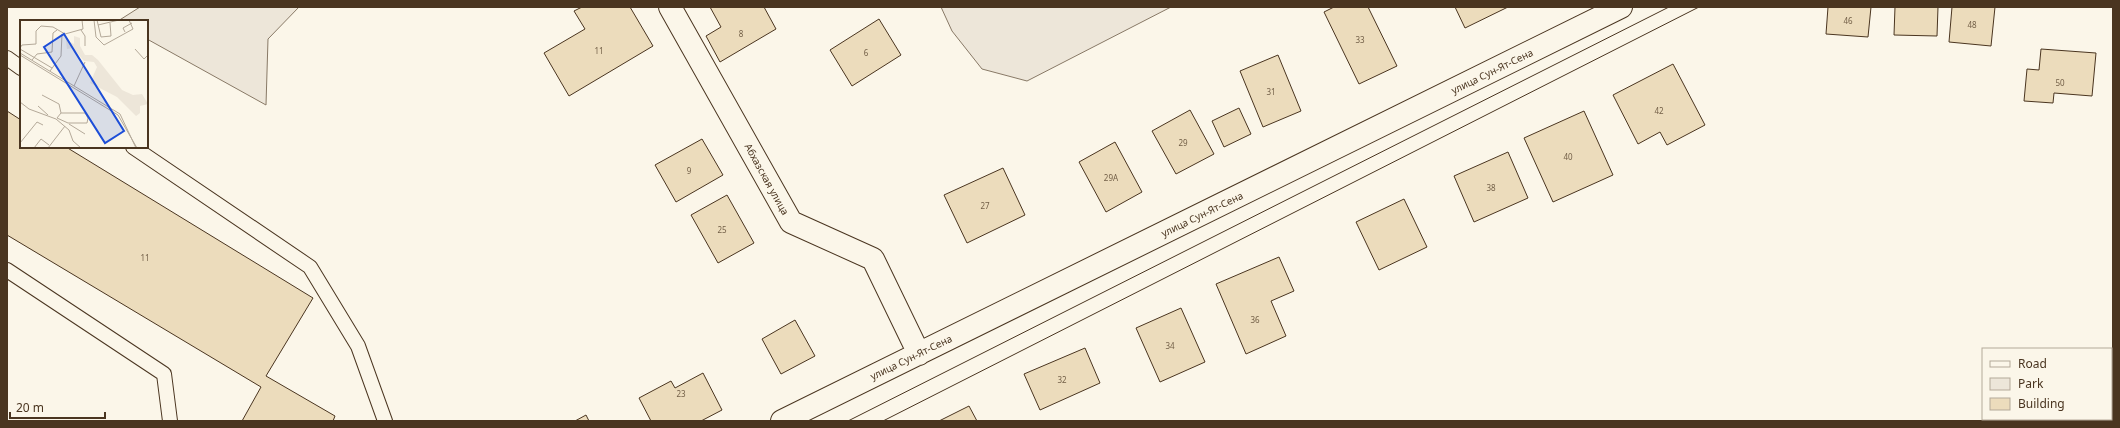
<svg xmlns="http://www.w3.org/2000/svg" width="2120" height="428" font-family="'Noto Sans',sans-serif">
  <style>
    .green { fill: #ede6d9; stroke: #887966 }
    .building { fill: #ecdcbc; stroke: #4a3520 }
    .lines { fill: none; stroke-linecap: round; stroke-linejoin: round }
    .service-casing { stroke: #4a3520; stroke-width: 16 }
    .minor-casing { stroke: #4a3520; stroke-width: 24 }
    .service { stroke: #fbf6e9; stroke-width: 14 }
    .minor { stroke: #fbf6e9; stroke-width: 22 }
    .tram { stroke: #4a3520; stroke-width: 1 }
    .labels { text-anchor: middle; dominant-baseline: central; stroke-width: 3; stroke-linejoin: round; paint-order: stroke }
    .number-label { font-size: 8px; fill: #725f47 }
    .street-label { font-size: 10px; fill: #4a3520; stroke: #fbf6e9 }
    .inset-road { fill: none; stroke: #b4a999; stroke-width: 1 }
    .view { fill: #1d4ed8; fill-opacity: 0.15; stroke: #1d4ed8; stroke-width: 2 }
    .inset-edge { fill: none; stroke: #4a3520; stroke-width: 2 }
  </style>
  <rect width="100%" height="100%" fill="#fbf6e9"/>
  <path class="green" d="M 140,7 L 299,7 L 268,39 L 266,105 L 147,39 L 147,21 L 118,21 Z
    M 941,7 L 1171,7 L 1027,81 L 982,69 L 952,31 Z"/>
  <path class="building" d="M 582,7 L 630,7 L 653,46 L 569,96 L 544,53 L 585,29 L 574,11 Z
    M 710,7 L 764,7 L 776,29 L 720,62 L 706,36 L 721,27 Z
    M 1334,7 L 1368,7 L 1397,66 L 1359,84 L 1324,12 Z
    M 1455,7 L 1508,7 L 1465,28 Z
    M 1828,7 L 1871,7 L 1868,37 L 1826,34 Z
    M 1895,7 L 1938,7 L 1937,36 L 1894,35 Z
    M 1952,7 L 1995,7 L 1991,46 L 1949,42 Z
    M 879,19 L 901,55 L 852,86 L 830,50 Z
    M 2041,49 L 2096,53 L 2092,96 L 2054,93 L 2053,103 L 2024,101 L 2027,69 L 2039,70 Z
    M 1278,55 L 1301,111 L 1263,127 L 1240,71 Z
    M 1673,64 L 1705,125 L 1667,145 L 1660,132 L 1638,144 L 1613,95 Z
    M 1239,108 L 1251,134 L 1224,147 L 1212,121 Z
    M 1190,110 L 1214,154 L 1176,174 L 1152,131 Z
    M 7,111 L 21,120 L 21,147 L 66,147 L 313,298 L 266,376 L 335,416 L 333,421 L 242,421 L 261,387 L 7,235 Z
    M 1584,111 L 1613,175 L 1553,202 L 1524,138 Z
    M 702,139 L 723,175 L 676,202 L 655,165 Z
    M 1115,142 L 1142,192 L 1106,212 L 1079,162 Z
    M 1508,152 L 1528,198 L 1474,222 L 1454,176 Z
    M 1003,168 L 1025,215 L 967,243 L 944,195 Z
    M 727,195 L 754,243 L 718,263 L 691,215 Z
    M 1404,199 L 1427,247 L 1379,270 L 1356,222 Z
    M 1279,257 L 1294,291 L 1271,301 L 1286,336 L 1246,354 L 1216,284 Z
    M 1181,308 L 1205,362 L 1160,382 L 1136,328 Z
    M 795,320 L 815,356 L 781,374 L 762,339 Z
    M 1085,348 L 1100,383 L 1040,410 L 1024,374 Z
    M 703,373 L 722,410 L 701,421 L 651,421 L 639,398 L 671,381 L 675,388 Z
    M 969,406 L 977,421 L 939,421 Z
    M 586,415 L 589,421 L 575,421 Z"/>
  <g class="lines">
    <defs>
      <path id="service" d="M 7,58 L 21,68
        M 133,147 L 310,267 L 358,346 L 385,421
        M 7,270 L 164,374 L 170,421"/>
      <path id="minor" d="M 670,7 L 791,222 L 873,259 L 919,354
        M 782,421 L 1621,7"/>
    </defs>
    <use href="#service" class="service-casing"/>
    <use href="#minor" class="minor-casing"/>
    <use href="#service" class="service"/>
    <use href="#minor" class="minor"/>
    <path class="tram" d="M 848,421 L 1669,7
      M 883,421 L 1699,7"/>
  </g>
  <g class="labels">
    <g class="number-label">
      <text x="1848" y="20">46</text>
      <text x="1972" y="24">48</text>
      <text x="741" y="33">8</text>
      <text x="1360" y="39">33</text>
      <text x="599" y="50">11</text>
      <text x="866" y="52">6</text>
      <text x="2060" y="82">50</text>
      <text x="1271" y="91">31</text>
      <text x="1659" y="110">42</text>
      <text x="1183" y="142">29</text>
      <text x="1568" y="156">40</text>
      <text x="689" y="170">9</text>
      <text x="1111" y="177">29А</text>
      <text x="1491" y="187">38</text>
      <text x="985" y="205">27</text>
      <text x="722" y="229">25</text>
      <text x="145" y="257">11</text>
      <text x="1255" y="319">36</text>
      <text x="1170" y="345">34</text>
      <text x="1062" y="379">32</text>
      <text x="681" y="393">23</text>
    </g>
    <g class="street-label">
      <text transform="translate(1492 71) rotate(-26)">улица Сун-Ят-Сена</text>
      <text transform="translate(767 179) rotate(61)">Абхазская улица</text>
      <text transform="translate(1202 214) rotate(-26)">улица Сун-Ят-Сена</text>
      <text transform="translate(911 357) rotate(-26)">улица Сун-Ят-Сена</text>
    </g>
  </g>
  <g transform="translate(20 20)">
    <rect width="128" height="128" fill="#fbf6e9"/>
    <path d="M 54,16 L 60,18 L 60,26 L 65,35 L 72,35 L 78,40 L 102,70 L 113,75 L 122,74 L 128,84 L 120,86 L 120,93 L 116,96 L 97,77 L 70,63 L 77,47 L 74,42 L 64,41 L 53,28 L 47,29 L 46,20 L 54,24 Z" fill="#ede6d9"/>
    <path class="inset-road" d="M 74,0 L 76,17 L 84,25 L 113,9 L 109,0M 77,0 L 81,17 L 91,16 L 90,3M 78,5 L 99,0M 61,10 L 65,16 L 65,26M 105,12 L 103,8 L 112,3M 0,28 L 2,25 L 16,24 L 16,11 L 21,6 L 33,7 L 45,14 L 63,9 L 62,0M 0,29 L 32,48M 115,29 L 124,39 L 128,35M 0,33 L 100,94 L 116,128M 0,35 L 98,95 L 117,128M 12,40 L 17,34 L 32,32 L 33,13 L 37,10M 30,51 L 41,36 L 42,14M 54,66 L 65,42M 22,75 L 39,84 L 41,93 L 37,98M 0,82 L 9,89 L 36,99 L 49,110 L 53,121 L 61,128M 18,86 L 28,95M 37,98 L 48,103 L 67,103 L 68,98 L 65,93 L 41,93M 49,104 L 65,114M 0,123 L 17,102 L 23,105M 14,128 L 21,119 L 29,125M 28,128 L 45,106"/>
    <path class="view" d="M 44,14 L 104,111 L 85,123 L 24,27 Z"/>
    <rect width="128" height="128" class="inset-edge"/>
  </g>
  <rect width="2120" height="428" fill="none" stroke="#4a3520" stroke-width="16"/>
  <rect x="1982" y="348" width="130" height="72" fill="#fbf6e9" stroke="#b4a999"/>
  <rect x="1990" y="361" width="20" height="6" fill="#fbf6e9" stroke="#b4a999"/>
  <text x="2018" y="368" font-size="12" fill="#4a3520">Road</text>
  <rect x="1990" y="378" width="20" height="12" fill="#ede6d9" stroke="#b4a999"/>
  <text x="2018" y="388" font-size="12" fill="#4a3520">Park</text>
  <rect x="1990" y="398" width="20" height="12" fill="#ecdcbc" stroke="#b4a999"/>
  <text x="2018" y="408" font-size="12" fill="#4a3520">Building</text>
  <path d="M10 412v6h95v-6" fill="none" stroke="#4a3520" stroke-width="2"/>
  <text x="16" y="412" font-size="12" fill="#4a3520" stroke="#fbf6e9" stroke-width="3" paint-order="stroke">20 m</text>
</svg>
